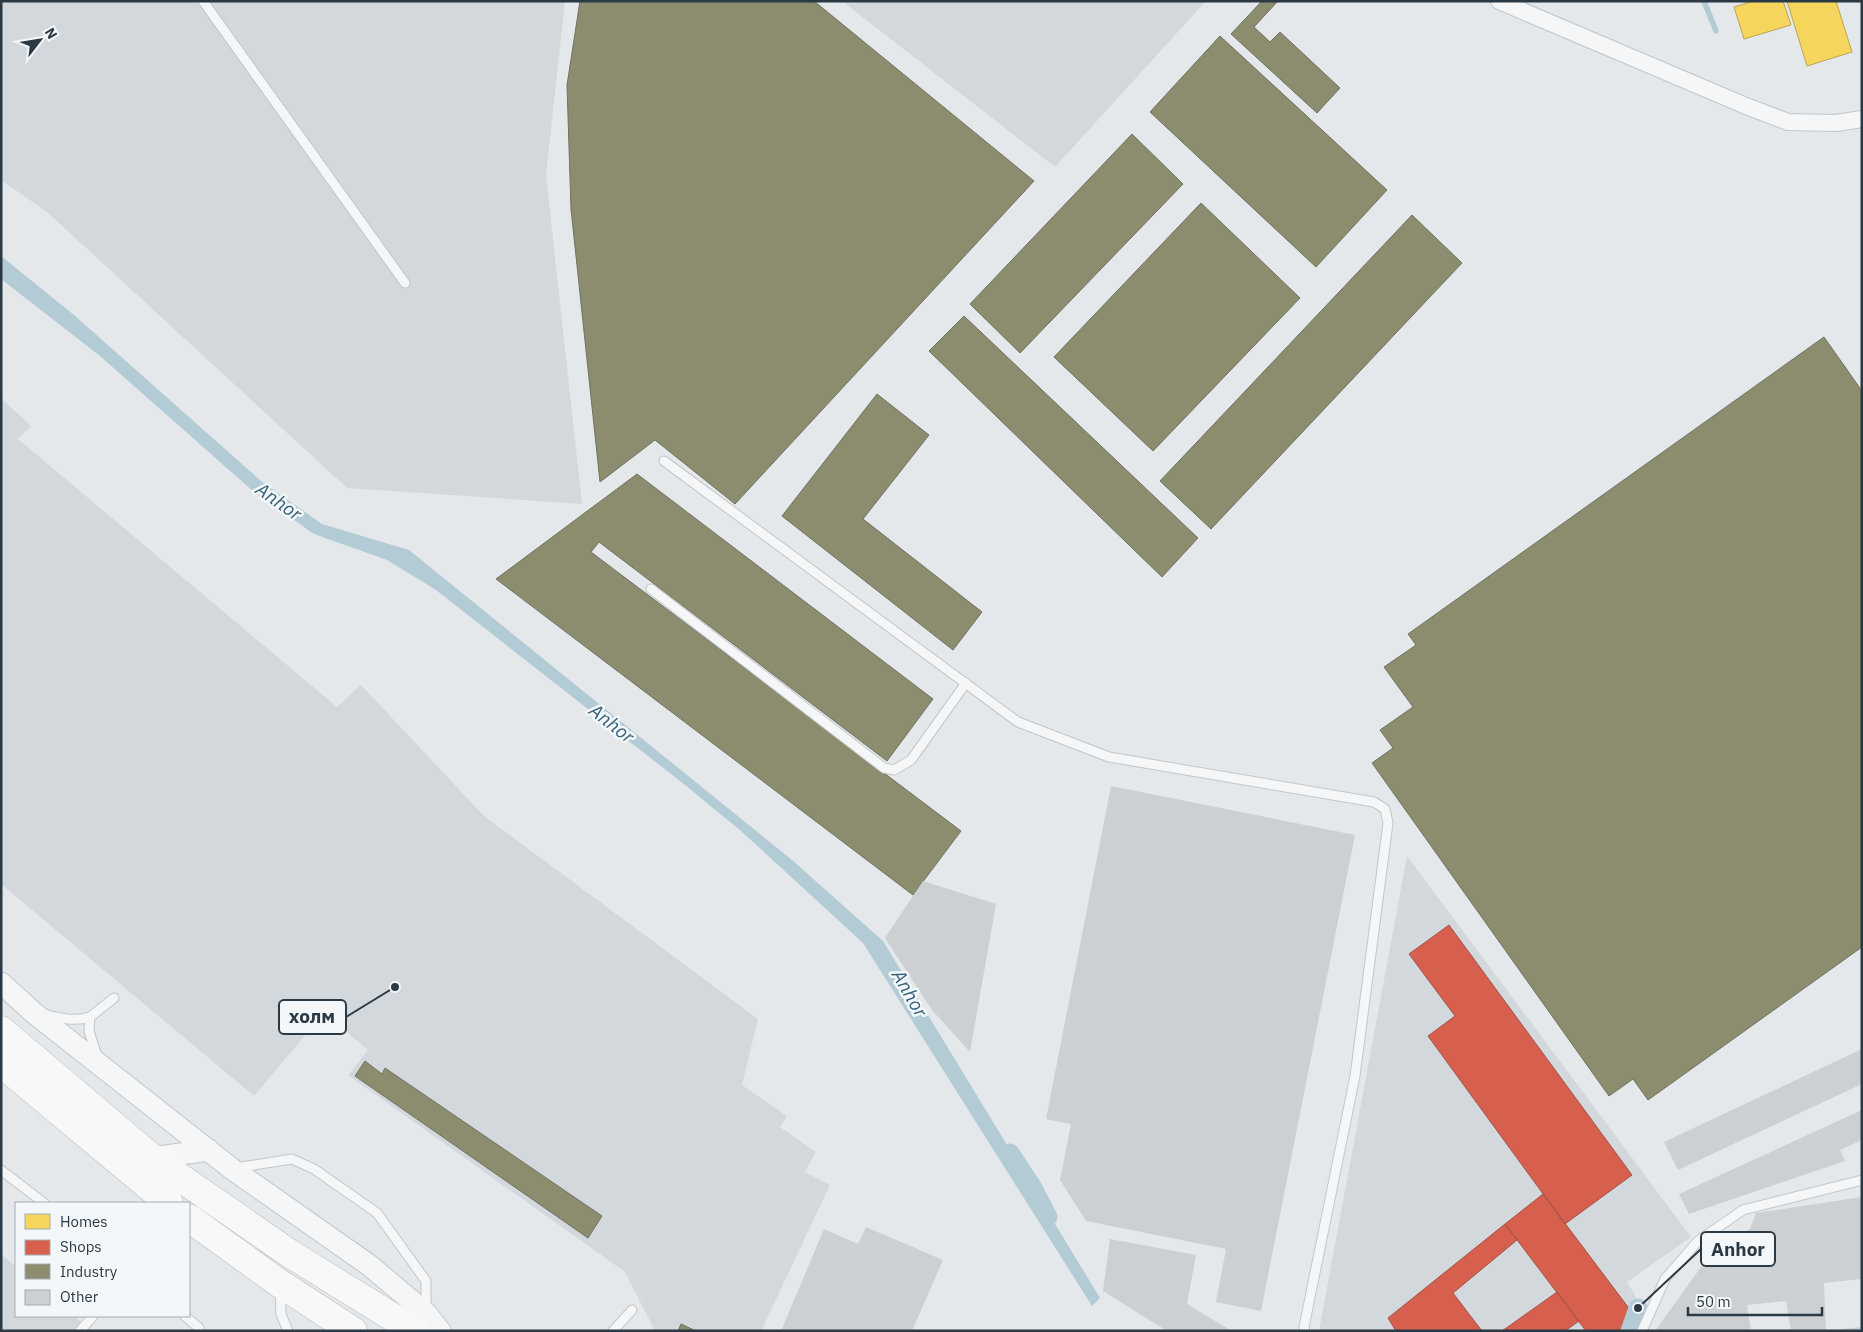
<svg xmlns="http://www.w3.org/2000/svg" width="1863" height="1332" font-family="'IBM Plex Sans',sans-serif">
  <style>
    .built { fill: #d3d8dd }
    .water { fill: #b3cbd5 }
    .homes { fill: #f6d55c; stroke: #b9a655 }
    .shops { fill: #d6604d; stroke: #a3544b }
    .industry { fill: #8c8c6e; stroke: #6f7362 }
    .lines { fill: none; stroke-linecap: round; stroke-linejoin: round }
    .stream { stroke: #b3cbd5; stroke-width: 5.5 }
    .canal { stroke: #b3cbd5; stroke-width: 19 }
    .building { fill: #cdd0d3 }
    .service-casing { stroke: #c3c6c8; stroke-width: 11 }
    .minor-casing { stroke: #c3c6c8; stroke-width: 18 }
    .tertiary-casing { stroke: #c3c6c8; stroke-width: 23 }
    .trunk-casing { stroke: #b7bbbf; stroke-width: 29 }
    .service { stroke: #f4f6f7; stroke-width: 9 }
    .minor { stroke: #f4f6f7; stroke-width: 16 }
    .tertiary { stroke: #f4f6f7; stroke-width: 21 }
    .trunk { stroke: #f8f8f8; stroke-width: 28 }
    .labels { text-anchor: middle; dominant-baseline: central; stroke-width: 5; stroke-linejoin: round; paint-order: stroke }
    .water-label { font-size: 19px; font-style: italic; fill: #33617a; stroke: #f3f7f9 }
    .leader { fill: none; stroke: #2b3945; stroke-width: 2 }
    .callout-dot { fill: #2b3945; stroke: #f3f7f9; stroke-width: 2 }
    .callout { fill: #f3f7f9; stroke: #2b3945; stroke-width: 2 }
    .callout-label { font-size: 19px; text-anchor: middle; font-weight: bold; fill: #2b3945 }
  </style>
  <rect width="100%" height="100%" fill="#e5e8ea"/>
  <path class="built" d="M 1,1 L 565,1 L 546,175 L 582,504 L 347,488 L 47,212 L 1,180 Z
    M 842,1 L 1206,1 L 1055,167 Z
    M 1,398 L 31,426 L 18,439 L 337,707 L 361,685 L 484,816 L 758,1019 L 742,1085 L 787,1116 L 780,1127 L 816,1152 L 805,1172 L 830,1185 L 761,1331 L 655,1331 L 625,1272 L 348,1075 L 368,1050 L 324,1013 L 254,1096 L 1,884 Z
    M 1407,856 L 1691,1237 L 1627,1282 L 1651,1322 L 1646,1331 L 1319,1331 Z
    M 1,1254 L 16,1267 L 16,1316 L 74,1316 L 91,1331 L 1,1331 Z"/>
  <path class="water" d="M 1,256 L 74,315 L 261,481 L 322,524 L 409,550 L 792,860 L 883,941 L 1100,1298 L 1092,1306 L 863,943 L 741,831 L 685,785 L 436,590 L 387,560 L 314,534 L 254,492 L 100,356 L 1,279 Z"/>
  <path class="homes" d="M 1754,1 L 1783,1 L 1791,25 L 1744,39 L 1734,7 Z
    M 1787,1 L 1836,1 L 1852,52 L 1807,66 Z"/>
  <path class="shops" d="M 1449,925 L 1632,1175 L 1565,1224 L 1428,1036 L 1455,1016 L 1409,954 Z
    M 1543,1194 L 1631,1311 L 1622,1331 L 1586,1331 L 1505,1224 Z
    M 1505,1224 L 1517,1240 L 1453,1293 L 1482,1331 L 1396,1331 L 1388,1318 Z
    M 1557,1292 L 1579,1321 L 1565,1331 L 1502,1331 Z"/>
  <path class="industry" d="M 580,1 L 814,1 L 1034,181 L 735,504 L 655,440 L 600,482 L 571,209 L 567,85 Z
    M 1262,1 L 1278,1 L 1254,27 L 1270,42 L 1280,32 L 1340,88 L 1317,113 L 1231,34 Z
    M 1220,36 L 1387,190 L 1316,267 L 1150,112 Z
    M 1132,134 L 1183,184 L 1020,353 L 970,304 Z
    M 1201,203 L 1300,298 L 1153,451 L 1054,357 Z
    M 1412,215 L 1462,263 L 1211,529 L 1160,481 Z
    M 964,316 L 1198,538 L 1162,577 L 929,351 Z
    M 1824,337 L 1862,391 L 1862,947 L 1648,1100 L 1633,1079 L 1609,1096 L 1372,763 L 1393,748 L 1380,730 L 1413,707 L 1384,667 L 1416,645 L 1408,634 Z
    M 877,394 L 929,435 L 863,519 L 982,612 L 953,650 L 782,516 Z
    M 637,474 L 933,699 L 887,761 L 599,542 L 591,552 L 961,831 L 913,895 L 496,579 Z
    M 365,1061 L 382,1074 L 385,1068 L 602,1216 L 588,1238 L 355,1076 Z
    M 681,1324 L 696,1331 L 678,1331 Z"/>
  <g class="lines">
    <path class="stream" d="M 1704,1 L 1716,31"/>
    <path class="canal" d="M 1010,1153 L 1033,1188 L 1048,1217
      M 1630,1331 L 1638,1308"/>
  </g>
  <path class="building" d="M 1111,786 L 1355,835 L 1261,1311 L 1216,1302 L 1226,1249 L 1086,1221 L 1060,1180 L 1071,1124 L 1046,1119 Z
    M 923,881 L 996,904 L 970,1052 L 932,1010 L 885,938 Z
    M 1862,1049 L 1862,1084 L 1678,1170 L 1664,1142 Z
    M 1862,1110 L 1862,1140 L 1840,1150 L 1845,1161 L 1689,1214 L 1679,1194 Z
    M 1862,1197 L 1862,1279 L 1824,1283 L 1826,1331 L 1791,1331 L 1786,1301 L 1747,1305 L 1751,1331 L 1655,1331 L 1716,1246 L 1750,1229 L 1756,1213 Z
    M 866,1227 L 943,1260 L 912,1331 L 781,1331 L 824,1229 L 858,1244 Z
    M 1110,1239 L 1196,1255 L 1187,1304 L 1232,1331 L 1167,1331 L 1103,1291 Z
    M 1862,1327 L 1862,1331 L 1841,1331 L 1841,1329 Z"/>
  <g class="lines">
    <defs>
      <path id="service" d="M 203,1 L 405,283
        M 664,461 L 1018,722 L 1109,757 L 1374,802 L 1385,809 L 1388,823 L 1355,1076 L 1304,1327 L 1305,1331
        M 651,589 L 884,768 L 894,770 L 911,760 L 966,683
        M 46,1015 C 62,1018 75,1022 90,1017 L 89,1031 L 97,1056
        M 90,1017 L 114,998
        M 235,1168 L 292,1159 L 314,1169 L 377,1213 L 426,1281 L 426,1311
        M 1,1170 L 44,1203
        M 280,1288 L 281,1314 L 288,1331
        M 185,1316 L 199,1328
        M 80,1331 L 93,1316
        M 613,1331 L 632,1310
        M 1642,1331 L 1665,1279 L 1698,1241 L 1743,1210 L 1862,1180"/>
      <path id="minor" d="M 1499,1 L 1746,106 L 1788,122 L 1836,123 L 1862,119"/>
      <path id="tertiary" d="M 1,983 L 34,1013 L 232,1169 L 369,1265 L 426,1313 L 440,1331
        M 152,1158 L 209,1150"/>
      <path id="trunk" d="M 1,1030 L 152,1158 L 289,1253 L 415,1331
        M 1,1063 L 169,1203
        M 189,1218 L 279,1283 L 353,1331"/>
    </defs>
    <use href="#service" class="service-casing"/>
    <use href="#minor" class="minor-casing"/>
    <use href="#tertiary" class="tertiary-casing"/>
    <use href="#trunk" class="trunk-casing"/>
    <use href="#service" class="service"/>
    <use href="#minor" class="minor"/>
    <use href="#tertiary" class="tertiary"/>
    <use href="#trunk" class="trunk"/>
  </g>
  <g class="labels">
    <g class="water-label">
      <text transform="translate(279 501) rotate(35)">Anhor</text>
      <text transform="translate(612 723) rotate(38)">Anhor</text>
      <text transform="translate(910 993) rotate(60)">Anhor</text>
    </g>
  </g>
  <path class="leader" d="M395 987L346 1017M1638 1308L1701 1249"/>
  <g class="callout-dot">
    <circle cx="395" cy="987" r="5"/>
    <circle cx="1638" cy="1308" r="5"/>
  </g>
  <g class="callout">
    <rect x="279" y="1000" width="67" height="34" rx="5"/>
    <rect x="1701" y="1232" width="74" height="34" rx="5"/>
  </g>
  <g class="callout-label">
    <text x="312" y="1023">холм</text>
    <text x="1738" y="1256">Anhor</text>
  </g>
  <rect width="1863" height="1332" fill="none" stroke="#2b3945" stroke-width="5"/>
  <rect x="15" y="1202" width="175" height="115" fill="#f3f7f9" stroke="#a3abb1"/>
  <rect x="25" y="1214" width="25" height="15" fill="#f6d55c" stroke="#a3abb1"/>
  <text x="60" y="1227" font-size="15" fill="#2b3945">Homes</text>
  <rect x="25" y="1240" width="25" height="15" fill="#d6604d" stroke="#a3abb1"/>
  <text x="60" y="1252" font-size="15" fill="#2b3945">Shops</text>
  <rect x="25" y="1264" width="25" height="15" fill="#8c8c6e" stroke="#a3abb1"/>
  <text x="60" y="1277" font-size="15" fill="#2b3945">Industry</text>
  <rect x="25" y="1290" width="25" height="15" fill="#cdd0d3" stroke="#a3abb1"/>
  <text x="60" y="1302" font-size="15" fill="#2b3945">Other</text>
  <g transform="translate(40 40) rotate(59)" stroke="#f3f7f9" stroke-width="4" paint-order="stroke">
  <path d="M0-4L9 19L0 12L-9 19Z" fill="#2b3945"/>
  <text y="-8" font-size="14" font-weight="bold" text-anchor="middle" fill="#2b3945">N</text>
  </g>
  <path d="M1688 1307v8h134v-8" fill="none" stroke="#2b3945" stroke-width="2.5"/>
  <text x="1696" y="1307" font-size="15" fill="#2b3945" stroke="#f3f7f9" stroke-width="4" paint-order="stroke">50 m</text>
</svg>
